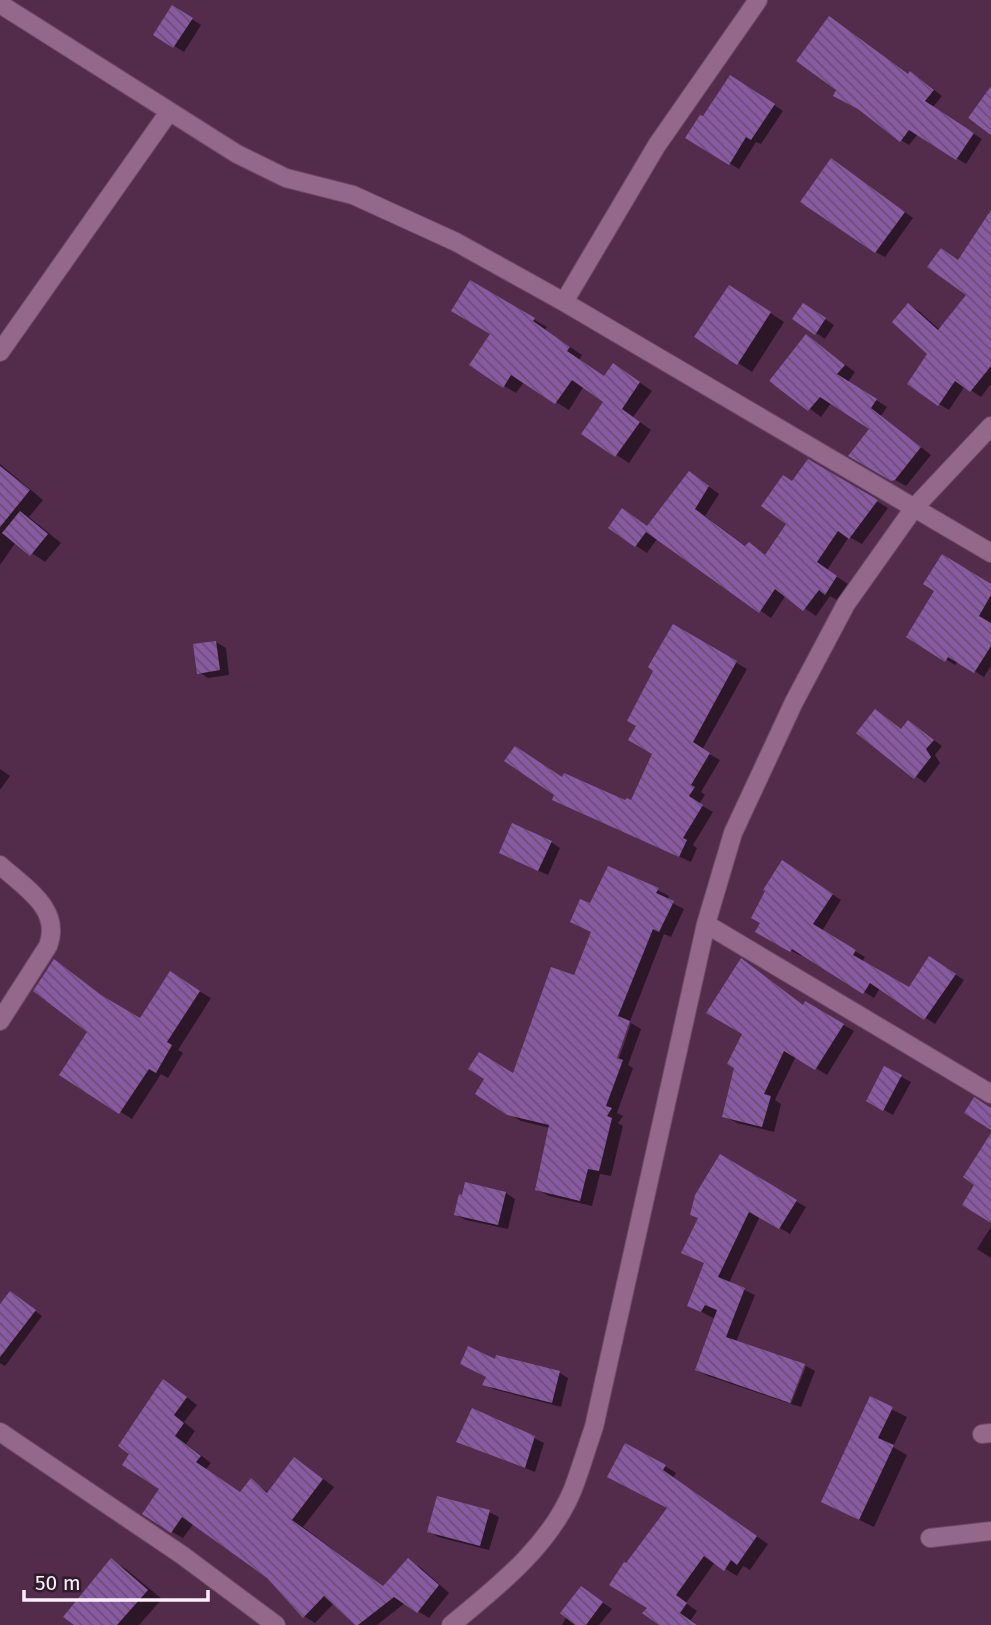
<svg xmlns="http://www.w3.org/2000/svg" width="991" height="1625" font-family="'Fira Sans',sans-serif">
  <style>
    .shadow { fill: #0007 }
    .building { fill: url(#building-back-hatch) }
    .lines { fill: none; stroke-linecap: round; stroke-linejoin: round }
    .minor-casing { stroke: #6b4c67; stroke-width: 20 }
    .minor { stroke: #93688b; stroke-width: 18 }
  </style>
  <defs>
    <pattern id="building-back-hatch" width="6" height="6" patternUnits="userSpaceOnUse" patternTransform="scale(1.75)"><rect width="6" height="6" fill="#8959a2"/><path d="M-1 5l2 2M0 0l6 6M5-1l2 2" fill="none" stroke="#675073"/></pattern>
  </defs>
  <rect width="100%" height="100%" fill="#532c4c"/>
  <path class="shadow" d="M 182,13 L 201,25 L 184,52 L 155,34 Z
    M 909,75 L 919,78 L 942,96 L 933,107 L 982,139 L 966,164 L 918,134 L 909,145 L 901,140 Z
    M 740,82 L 783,111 L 761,144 L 756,142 L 739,169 L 688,138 Z
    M 841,166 L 913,218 L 885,257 L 876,252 Z
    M 991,254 L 991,384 L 981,397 L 965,386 L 949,410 L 939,404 L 930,354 L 909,305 L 919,311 L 940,330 L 968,295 L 959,261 Z
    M 470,283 L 547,327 L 545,330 L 582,355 L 579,360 L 605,378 L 626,373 L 652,391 L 633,417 L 651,430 L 629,463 L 583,433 L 605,402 L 584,386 L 569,410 L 524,382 L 516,393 L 504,386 L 493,333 Z
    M 744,295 L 784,322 L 752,372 L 738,363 Z
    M 813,311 L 834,325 L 825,339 L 816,333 Z
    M 806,336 L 855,372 L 848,382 L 887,407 L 881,416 L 931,455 L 906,486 L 851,455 L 872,429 L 832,402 L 821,417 L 772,380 Z
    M 809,461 L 888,508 L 862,544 L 849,537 L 827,570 L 848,584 L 837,600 L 830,596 L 816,616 L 786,595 L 771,618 L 657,539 L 647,553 L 610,528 L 648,528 L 700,480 L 719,494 L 705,516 L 747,547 L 766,556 L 789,523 L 794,483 Z
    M 0,464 L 43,500 L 29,517 L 61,543 L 45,562 L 16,542 L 0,565 Z
    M 991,586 L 991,666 L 984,677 L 958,661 L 955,665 L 908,636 L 937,590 Z
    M 674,626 L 747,669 L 702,750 L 720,760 L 701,792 L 705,795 L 699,804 L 713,812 L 693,845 L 697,848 L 691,862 L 556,801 L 563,779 L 626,803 L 632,802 L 654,754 L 639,726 L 656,670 Z
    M 216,642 L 226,648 L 229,675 L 208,678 L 199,672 Z
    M 918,728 L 942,746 L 935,755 L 940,763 L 925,783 L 858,733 Z
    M 0,769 L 10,776 L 0,790 Z
    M 551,842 L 560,848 L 548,875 L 511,858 Z
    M 792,868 L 841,900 L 822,931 L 865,957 L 862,962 L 909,989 L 939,964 L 964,980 L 935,1024 L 880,988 L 874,998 L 802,953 L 801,956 L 757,932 Z
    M 658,890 L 669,896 L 667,900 L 684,909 L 671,937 L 664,934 L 613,1065 L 616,1067 L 631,1023 L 641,1029 L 628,1065 L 633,1068 L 617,1113 L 623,1116 L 618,1123 L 623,1126 L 611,1176 L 600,1174 L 592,1206 L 549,1196 L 537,1189 L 550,1128 L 521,1121 L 508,1114 L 514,1075 L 575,977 L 593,932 L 591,905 Z
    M 54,961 L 112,1004 L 140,1020 L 170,974 L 211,998 L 178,1050 L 183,1053 L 168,1078 L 161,1074 L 132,1119 L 61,1074 L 89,1032 Z
    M 806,1003 L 854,1031 L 827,1075 L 796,1056 L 775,1100 L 781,1104 L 774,1132 L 737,1123 L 726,1117 Z
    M 885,1068 L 911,1082 L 893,1115 L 868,1101 Z
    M 720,1156 L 806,1207 L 790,1234 L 760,1216 L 729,1283 L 755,1295 L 736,1342 L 802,1365 L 788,1403 L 708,1376 L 697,1370 L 715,1319 L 700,1311 L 706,1264 L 699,1218 Z
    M 506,1193 L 515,1199 L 508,1229 L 466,1220 L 456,1215 Z
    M 991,1227 L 991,1258 L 977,1249 Z
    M 18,1298 L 42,1316 L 5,1366 L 0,1363 L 0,1307 Z
    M 498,1357 L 560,1373 L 568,1378 L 561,1407 L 493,1389 L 485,1384 Z
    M 806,1366 L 815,1371 L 801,1407 L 791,1404 Z
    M 175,1388 L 197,1405 L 184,1422 L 195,1431 L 186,1444 L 211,1463 L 206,1469 L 241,1494 L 251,1480 L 269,1493 L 295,1459 L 306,1466 L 334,1487 L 303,1527 L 384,1587 L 408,1560 L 420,1567 L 449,1593 L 429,1618 L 405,1603 L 377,1625 L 358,1625 L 334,1603 L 315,1623 L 304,1616 L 268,1577 L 194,1523 L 183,1538 L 172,1532 L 162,1489 Z
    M 871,1399 L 907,1417 L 893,1447 L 907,1455 L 874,1527 L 838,1510 Z
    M 534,1438 L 544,1443 L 535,1472 L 458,1442 Z
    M 665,1466 L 676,1473 L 673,1478 L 768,1544 L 750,1570 L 743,1566 L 737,1576 L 715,1562 L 686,1603 L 697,1611 L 691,1620 L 697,1625 L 662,1625 L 649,1607 L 627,1566 L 669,1508 L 621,1483 Z
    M 489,1512 L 499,1517 L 489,1550 L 438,1537 L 429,1531 Z
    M 112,1561 L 126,1569 L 162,1599 L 139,1625 L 77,1625 Z
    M 582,1588 L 612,1609 L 599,1625 L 562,1625 Z"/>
  <path class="building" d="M 172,5 L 193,18 L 173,48 L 153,35 Z
    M 829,16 L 908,74 L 910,71 L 934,90 L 925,101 L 974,133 L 956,160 L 909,130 L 900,142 L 858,109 L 833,96 L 836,90 L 796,61 Z
    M 730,75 L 775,104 L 751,140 L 746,137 L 729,165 L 685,138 L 700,115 L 703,116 Z
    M 991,86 L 991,135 L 968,118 Z
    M 831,158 L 905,212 L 875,253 L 800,202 Z
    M 991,210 L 991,366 L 970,392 L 955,381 L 938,406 L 907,384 L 927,354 L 892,322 L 908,303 L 938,330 L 966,295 L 927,267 L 941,248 L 958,260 Z
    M 470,280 L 535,318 L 533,321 L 570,347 L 567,351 L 604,376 L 613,363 L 640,382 L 622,409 L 640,422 L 615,457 L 581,434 L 603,402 L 572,380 L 555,404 L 511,375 L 503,388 L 469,365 L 490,334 L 451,311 Z
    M 729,285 L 771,312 L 737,365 L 694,337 Z
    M 803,303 L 826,318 L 815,335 L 792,319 Z
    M 806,334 L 845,365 L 837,374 L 877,399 L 871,408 L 921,447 L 895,480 L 891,481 L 848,456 L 869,429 L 820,397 L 808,411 L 769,381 Z
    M 808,459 L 878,500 L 849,539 L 838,531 L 817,562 L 837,576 L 825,595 L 819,590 L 803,611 L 775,589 L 759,613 L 646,532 L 635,547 L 608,528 L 622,508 L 647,526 L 689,471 L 709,486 L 695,509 L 745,546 L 749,542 L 765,555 L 786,524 L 761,506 L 783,475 L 792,481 Z
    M 0,466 L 30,490 L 0,527 Z
    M 20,511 L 48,534 L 30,556 L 2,533 Z
    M 942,554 L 991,584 L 991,595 L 979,616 L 991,623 L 991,646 L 974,673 L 948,657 L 945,662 L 906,637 L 934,591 L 923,584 Z
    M 673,624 L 737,661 L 693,742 L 710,753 L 691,785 L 695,787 L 689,796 L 703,805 L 683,838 L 687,840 L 679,857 L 552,800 L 554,795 L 504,761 L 515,746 L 562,777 L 564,773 L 625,800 L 627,798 L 631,800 L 652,754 L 628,740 L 636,726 L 627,721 L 653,671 L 648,667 Z
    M 216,641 L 220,670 L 197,674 L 193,644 Z
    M 875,709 L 901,729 L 908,720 L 934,740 L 926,749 L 931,757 L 914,779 L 856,733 Z
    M 512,823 L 552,841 L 538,871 L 499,853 Z
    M 782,860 L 833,894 L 813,924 L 856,950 L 853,955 L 909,987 L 929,956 L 956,974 L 924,1020 L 870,983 L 863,994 L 792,949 L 790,952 L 755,932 L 760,923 L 751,918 L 765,891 L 763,890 Z
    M 608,866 L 659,888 L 656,893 L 674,901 L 659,932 L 653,929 L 618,1016 L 630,1021 L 617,1058 L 623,1060 L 606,1106 L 612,1108 L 607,1116 L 612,1118 L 599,1171 L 588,1169 L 580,1201 L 535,1190 L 549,1125 L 507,1115 L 475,1094 L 484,1079 L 468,1069 L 479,1052 L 513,1073 L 551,967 L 574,975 L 591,932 L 570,922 L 580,899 L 590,903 Z
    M 741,958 L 803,1005 L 805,1001 L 844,1024 L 815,1070 L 784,1051 L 764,1094 L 771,1096 L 762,1127 L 722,1117 L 734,1068 L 727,1064 L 742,1034 L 706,1013 Z
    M 54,959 L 101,995 L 140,1018 L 170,971 L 200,991 L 167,1042 L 172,1045 L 156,1073 L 149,1069 L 119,1114 L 59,1075 L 87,1032 L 33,991 Z
    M 884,1066 L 902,1075 L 883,1111 L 866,1101 Z
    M 974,1097 L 991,1108 L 991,1130 L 964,1113 Z
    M 991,1133 L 991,1223 L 962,1205 L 974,1185 L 963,1177 Z
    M 720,1154 L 797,1200 L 779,1229 L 749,1212 L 718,1277 L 745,1288 L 726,1337 L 805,1364 L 790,1403 L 695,1370 L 717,1310 L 705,1305 L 701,1312 L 687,1306 L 704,1263 L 681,1253 L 698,1218 L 690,1215 L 695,1195 Z
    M 465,1182 L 506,1192 L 498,1225 L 454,1215 L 459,1194 L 462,1195 Z
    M 10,1291 L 36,1310 L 0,1357 L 0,1304 Z
    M 468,1346 L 495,1359 L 496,1355 L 560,1371 L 552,1403 L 482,1385 L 486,1377 L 460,1364 Z
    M 163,1379 L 187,1397 L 174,1415 L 184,1423 L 175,1436 L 201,1456 L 196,1462 L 240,1492 L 251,1478 L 267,1493 L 294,1457 L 323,1479 L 292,1520 L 383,1586 L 408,1558 L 439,1585 L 417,1613 L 394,1597 L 358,1625 L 355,1625 L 324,1596 L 303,1618 L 267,1578 L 182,1517 L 171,1533 L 142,1514 L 159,1489 L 122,1465 L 129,1454 L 118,1446 Z
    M 870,1396 L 893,1407 L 878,1438 L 894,1445 L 859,1520 L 821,1502 Z
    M 472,1408 L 535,1436 L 525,1468 L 456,1442 Z
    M 625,1443 L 666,1465 L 663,1470 L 757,1536 L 737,1565 L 731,1560 L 724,1571 L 704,1556 L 676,1595 L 687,1603 L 680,1613 L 697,1625 L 659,1625 L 642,1613 L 647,1608 L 609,1585 L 624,1562 L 626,1563 L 667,1508 L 607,1477 Z
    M 437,1496 L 490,1510 L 480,1546 L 427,1532 Z
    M 111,1558 L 148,1590 L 117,1625 L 74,1625 L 63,1617 Z
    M 581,1586 L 603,1602 L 586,1625 L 575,1625 L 560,1613 Z"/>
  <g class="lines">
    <defs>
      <path id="minor" d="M 0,4 L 237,154 L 286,178 L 353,195 L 456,242 L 564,302 L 991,553
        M 564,302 L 657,145 L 758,0
        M 0,352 L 169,112
        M 0,865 C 25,888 62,909 48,946 L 0,1021
        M 706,924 L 991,1094
        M 0,1432 L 182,1555 L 276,1625
        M 982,1434 L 991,1433
        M 930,1538 L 991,1531
        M 451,1625 C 497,1587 550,1546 573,1489 C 581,1468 587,1447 594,1427 L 706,924 L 733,833 L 794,702 L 846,604 L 914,508 L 991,426"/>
    </defs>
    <use href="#minor" class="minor-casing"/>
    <use href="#minor" class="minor"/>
  </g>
  <path d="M24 1590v10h184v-10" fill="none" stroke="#fff0fc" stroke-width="3.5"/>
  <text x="35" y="1590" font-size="21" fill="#fff0fc" stroke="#2e1c2b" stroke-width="5" paint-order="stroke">50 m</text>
</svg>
